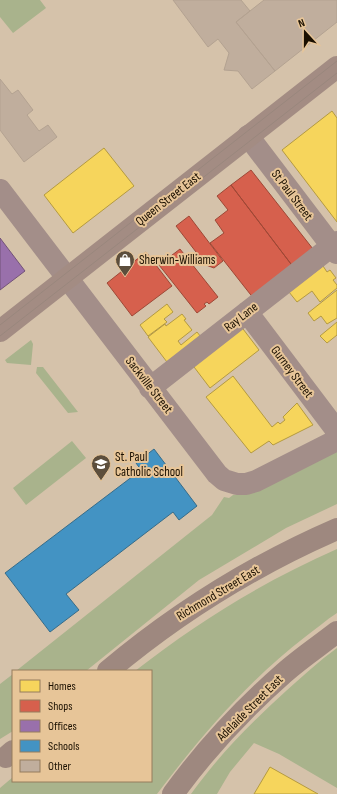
<svg xmlns="http://www.w3.org/2000/svg" width="337" height="794" font-family="'Sofia Sans Condensed',sans-serif">
  <style>
    .green { fill: #a9b38c }
    .homes { fill: #f6d55c; stroke: #b49a41 }
    .shops { fill: #d6604d; stroke: #9e4836 }
    .offices { fill: #9970ab; stroke: #735378 }
    .schools { fill: #4393c3; stroke: #376c89 }
    .building { fill: #c0ae9d; stroke: #b3a291 }
    .lines { fill: none; stroke-linecap: round; stroke-linejoin: round }
    .minor { stroke: #a38e89; stroke-width: 22 }
    .major { stroke: #a38c83; stroke-width: 22 }
    .highway { stroke: #9e887f; stroke-width: 22 }
    .tram { stroke: #99877d; stroke-width: 1 }
    .labels { text-anchor: middle; dominant-baseline: central; stroke-width: 4; stroke-linejoin: round; paint-order: stroke }
    .street-label { font-size: 13px; fill: #1b1001; stroke: #e7c598 }
    .poi-label { font-size: 13px; fill: #1b1001; stroke: #e7c598; text-anchor: start }
  </style>
  <rect width="100%" height="100%" fill="#d5c2aa"/>
  <path class="green" d="M 0,0 L 40,0 L 46,8 L 13,33 L 0,17 Z
    M 31,340 L 33,344 L 31,365 L 7,363 L 5,360 Z
    M 37,367 L 43,367 L 78,412 L 68,413 L 36,373 Z
    M 72,441 L 86,458 L 26,505 L 13,488 Z
    M 337,449 L 337,504 L 286,528 L 199,580 L 86,671 L 16,671 L 212,515 L 224,497 L 229,498 L 233,495 L 252,493 Z
    M 337,549 L 337,613 C 326,620 316,629 305,637 C 248,681 200,737 157,794 L 0,794 L 0,788 L 13,777 L 13,781 L 151,781 L 151,671 L 135,671 C 198,622 264,581 337,549 Z
    M 337,648 L 337,788 L 279,754 L 254,743 L 230,772 L 217,794 L 191,794 C 219,755 251,723 286,691 C 303,676 319,661 337,648 Z
    M 13,674 L 13,731 L 0,739 L 0,684 Z"/>
  <path class="homes" d="M 332,111 L 337,118 L 337,222 L 282,150 Z
    M 104,148 L 134,186 L 73,233 L 44,195 Z
    M 323,266 L 327,272 L 330,270 L 336,278 L 333,280 L 337,285 L 337,288 L 320,302 L 312,291 L 297,302 L 289,292 Z
    M 337,290 L 337,318 L 327,324 L 321,316 L 314,321 L 308,313 Z
    M 167,304 L 173,312 L 164,319 L 167,322 L 148,336 L 140,325 Z
    M 182,314 L 186,319 L 184,320 L 192,330 L 178,341 L 181,345 L 197,332 L 201,337 L 170,366 L 148,337 L 165,324 L 166,326 Z
    M 337,322 L 337,335 L 327,343 L 320,336 Z
    M 240,325 L 259,350 L 210,388 L 191,363 Z
    M 233,376 L 272,427 L 278,422 L 280,424 L 285,420 L 283,417 L 297,403 L 313,425 L 273,445 L 269,441 L 251,453 L 206,397 Z
    M 270,767 L 318,794 L 254,794 Z"/>
  <path class="shops" d="M 251,170 L 313,249 L 294,268 L 231,185 Z
    M 231,185 L 294,268 L 254,299 L 210,243 L 224,233 L 215,220 L 228,210 L 217,196 Z
    M 189,216 L 223,261 L 214,268 L 206,265 L 176,226 Z
    M 180,249 L 218,297 L 209,304 L 207,302 L 204,304 L 206,306 L 197,313 L 159,265 Z
    M 146,252 L 172,286 L 132,316 L 107,283 Z"/>
  <path class="offices" d="M 0,238 L 25,271 L 0,290 Z"/>
  <path class="schools" d="M 154,449 L 197,506 L 179,520 L 173,512 L 66,594 L 79,610 L 50,632 L 5,573 L 141,470 L 136,463 Z"/>
  <path class="building" d="M 173,0 L 241,0 L 250,11 L 236,22 L 275,71 L 252,89 L 238,71 L 224,70 L 229,53 L 218,39 L 208,47 Z
    M 264,0 L 337,0 L 337,22 L 275,71 L 236,22 Z
    M 0,79 L 12,94 L 18,90 L 33,110 L 27,115 L 39,131 L 48,125 L 57,137 L 24,162 L 0,130 Z"/>
  <g class="lines">
    <path class="minor" d="M 248,136 L 337,253
      M 0,190 L 217,474 L 224,480 L 237,484 L 246,484 L 256,481 L 337,440
      M 247,312 L 337,431
      M 150,388 L 337,242"/>
    <path class="major" d="M 0,331 L 337,67"/>
    <path class="highway" d="M 108,671 C 177,613 254,565 337,529
      M 6,757 L 13,751
      M 173,794 C 205,750 243,709 284,673 C 301,658 319,646 337,632"/>
    <path class="tram" d="M 0,325 L 337,61
      M 0,336 L 337,73"/>
  </g>
  <defs>
    <symbol id="shop-pin" viewBox="-11 -11 22 30"><path d="M0 17L-7.5 6A9.5 9.5 0 1 1 7.5 6Z" fill="#5c4e3c" stroke="#e7c598"/><path d="M-5-2.5h2.3a2.7 3.5 0 0 1 5.4 0H5L5.5 6h-11ZM-1.5-2.5h3a1.5 2.3 0 0 0-3 0Z" fill="#fff"/></symbol>
    <symbol id="school-pin" viewBox="-11 -11 22 30"><path d="M0 17L-7.5 6A9.5 9.5 0 1 1 7.5 6Z" fill="#5c4e3c" stroke="#e7c598"/><path d="M0-5L7-2L0 1L-7-2ZM-4 1L0 2.5L4 1V4Q0 6-4 4Z" fill="#fff"/></symbol>
  </defs>
  <g fill-rule="evenodd">
    <use href="#shop-pin" x="114" y="249" width="22" height="30"/>
    <use href="#school-pin" x="90" y="453" width="22" height="30"/>
  </g>
  <g class="labels">
    <g class="street-label">
      <text transform="translate(292 195) rotate(53)">St Paul Street</text>
      <text transform="translate(168 199) rotate(-38)">Queen Street East</text>
      <text transform="translate(241 317) rotate(-38)">Ray Lane</text>
      <text transform="translate(292 372) rotate(53)">Gurney Street</text>
      <text transform="translate(149 385) rotate(52)">Sackville Street</text>
      <text transform="translate(218 593) rotate(-31)">Richmond Street East</text>
      <text transform="translate(250 708) rotate(-45)">Adelaide Street East</text>
    </g>
    <g class="poi-label">
      <text x="139" y="260">Sherwin-Williams</text>
      <text x="115" y="457">St. Paul<tspan x="115" dy="15">Catholic School</tspan></text>
    </g>
  </g>
  <rect x="12" y="670" width="140" height="112" fill="#e7c598" stroke="#957d5c"/>
  <rect x="20" y="680" width="20" height="12" fill="#f6d55c" stroke="#957d5c"/>
  <text x="48" y="690" font-size="12" fill="#1b1001">Homes</text>
  <rect x="20" y="700" width="20" height="12" fill="#d6604d" stroke="#957d5c"/>
  <text x="48" y="710" font-size="12" fill="#1b1001">Shops</text>
  <rect x="20" y="720" width="20" height="12" fill="#9970ab" stroke="#957d5c"/>
  <text x="48" y="730" font-size="12" fill="#1b1001">Offices</text>
  <rect x="20" y="740" width="20" height="12" fill="#4393c3" stroke="#957d5c"/>
  <text x="48" y="750" font-size="12" fill="#1b1001">Schools</text>
  <rect x="20" y="760" width="20" height="12" fill="#c0ae9d" stroke="#957d5c"/>
  <text x="48" y="770" font-size="12" fill="#1b1001">Other</text>
  <g transform="translate(305 32) rotate(339)" stroke="#e7c598" stroke-width="3" paint-order="stroke">
  <path d="M0-3L7 15L0 10L-7 15Z" fill="#1b1001"/>
  <text y="-6" font-size="11" font-weight="bold" text-anchor="middle" fill="#1b1001">N</text>
  </g>
</svg>
